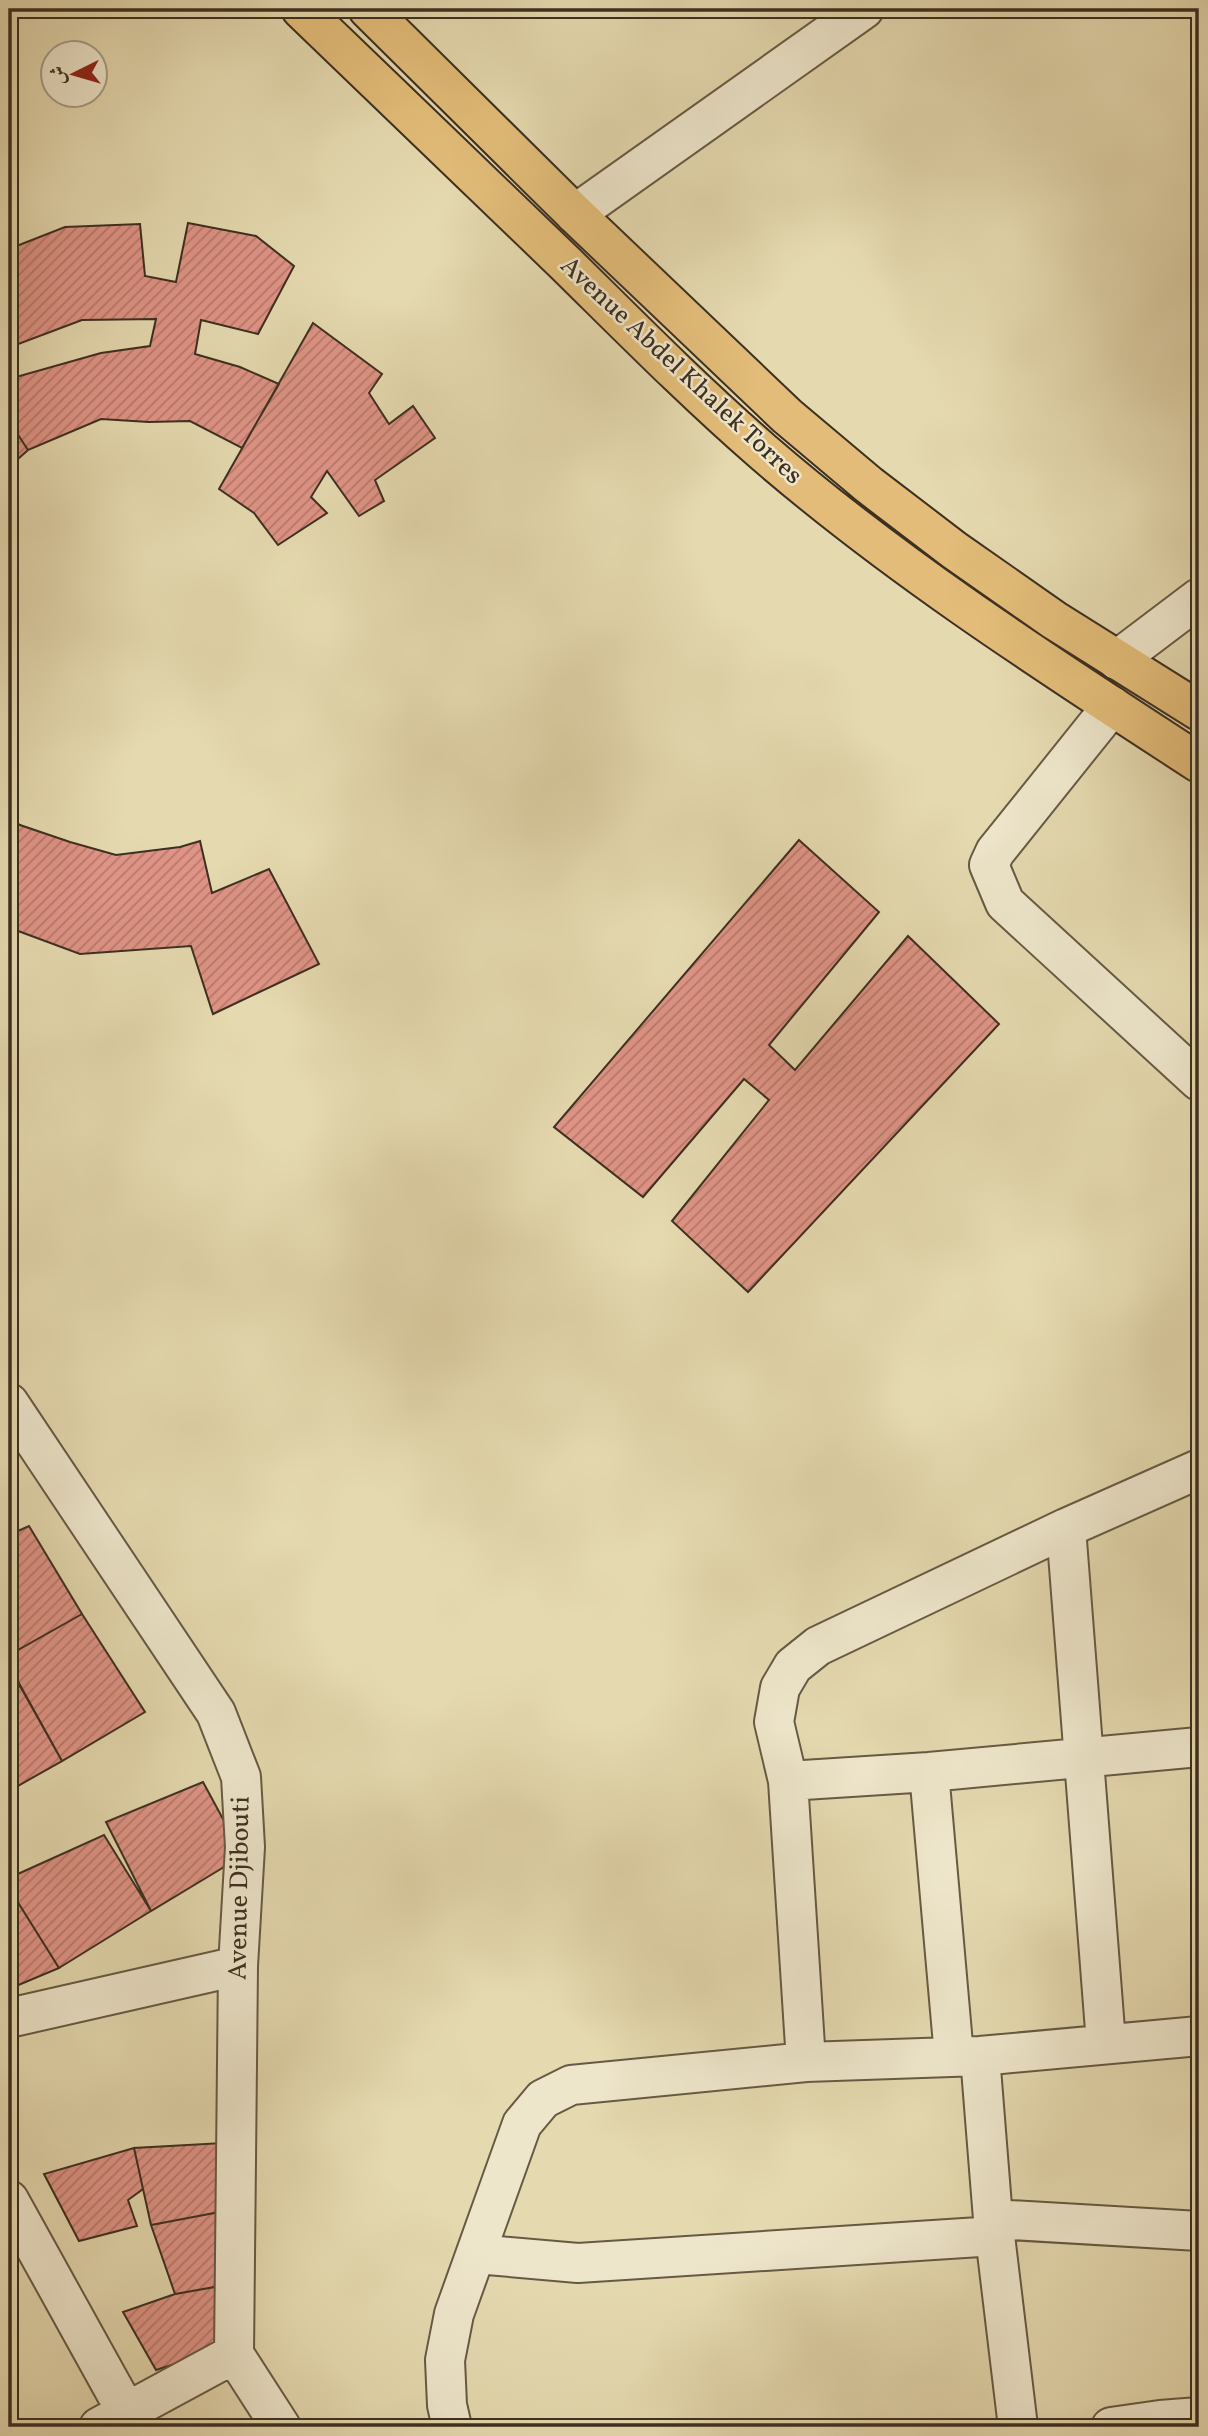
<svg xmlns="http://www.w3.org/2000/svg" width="1208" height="2436" font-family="Vollkorn,Amiri,serif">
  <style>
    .building { fill: url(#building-hatch); stroke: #3d2f21; stroke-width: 2 }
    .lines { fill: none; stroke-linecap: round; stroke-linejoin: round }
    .minor-casing { stroke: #675a44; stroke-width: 42 }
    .major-casing { stroke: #3d2f21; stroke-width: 42 }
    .minor { stroke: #eee6cb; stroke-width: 38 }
    .major { stroke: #e2bc78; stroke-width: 38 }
    .labels { text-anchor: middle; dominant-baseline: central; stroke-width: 5; stroke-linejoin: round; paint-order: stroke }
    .street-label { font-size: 26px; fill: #3d2f21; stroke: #eee6cb }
  </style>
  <defs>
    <pattern id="building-hatch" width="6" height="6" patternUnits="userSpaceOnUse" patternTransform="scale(1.75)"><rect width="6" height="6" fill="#e09486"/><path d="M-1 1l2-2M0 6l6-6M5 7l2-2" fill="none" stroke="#b7796d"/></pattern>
  </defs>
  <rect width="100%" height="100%" fill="#e5d9af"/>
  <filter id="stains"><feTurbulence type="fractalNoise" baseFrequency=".00286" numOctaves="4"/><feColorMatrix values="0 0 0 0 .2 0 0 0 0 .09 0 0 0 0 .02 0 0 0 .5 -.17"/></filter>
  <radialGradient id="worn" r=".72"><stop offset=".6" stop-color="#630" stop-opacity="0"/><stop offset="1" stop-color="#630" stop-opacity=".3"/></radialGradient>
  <path class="building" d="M 188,223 L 256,236 L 294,266 L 258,334 L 201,320 L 195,354 L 240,367 L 279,384 L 242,448 L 190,421 L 149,422 L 101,419 L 28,450 L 9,421 L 9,379 L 101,353 L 150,346 L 156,319 L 82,320 L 13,346 L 9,337 L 9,249 L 65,227 L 140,224 L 145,276 L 176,282 Z
    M 313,323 L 382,374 L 369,393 L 389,424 L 413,406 L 435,438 L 375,480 L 384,501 L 359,516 L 327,471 L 311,497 L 327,513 L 278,545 L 254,513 L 219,489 Z
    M 9,421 L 28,450 L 9,467 Z
    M 9,817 L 20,825 L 70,842 L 116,855 L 180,847 L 200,841 L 212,893 L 269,869 L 319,964 L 213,1014 L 191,946 L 80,954 L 10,928 Z
    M 799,840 L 879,912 L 769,1045 L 795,1070 L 908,936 L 999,1024 L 748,1292 L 672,1221 L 769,1100 L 744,1079 L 643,1197 L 554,1127 Z
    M 29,1526 L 82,1614 L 9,1655 L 9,1535 Z
    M 82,1614 L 145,1712 L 62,1761 L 9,1665 L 9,1655 Z
    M 20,1686 L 62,1761 L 9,1791 L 9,1692 Z
    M 203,1782 L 230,1832 L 229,1864 L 151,1911 L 106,1822 Z
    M 104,1835 L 151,1911 L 59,1968 L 9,1888 L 9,1878 Z
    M 9,1888 L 59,1968 L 9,1989 Z
    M 223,2143 L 225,2211 L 151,2225 L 134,2148 Z
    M 134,2148 L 143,2189 L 128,2200 L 137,2226 L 79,2241 L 44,2174 Z
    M 225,2211 L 226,2285 L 175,2294 L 151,2225 Z
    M 226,2285 L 222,2349 L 156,2370 L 123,2312 L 175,2294 Z"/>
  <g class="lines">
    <defs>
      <path id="minor" d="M 575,214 L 864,9
        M 1117,660 L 1199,598
        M 1112,706 L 995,852 L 989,865 L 1005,903 L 1199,1081
        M 9,1403 L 216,1713 L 241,1777 L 245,1847 L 238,1966 L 234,2354 L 281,2427
        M 1066,1528 L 1106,2043
        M 929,1772 L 954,2056
        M 788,1781 L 929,1772 L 1199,1747
        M 9,2018 L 238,1966
        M 980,2056 L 993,2219 L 1018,2427
        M 806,2062 L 788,1781 L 774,1722 L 780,1688 L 793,1666 L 818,1646 L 1066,1528 L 1199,1469
        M 9,2200 L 127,2413
        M 993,2219 L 1199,2231
        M 476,2254 L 578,2263 L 995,2236
        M 99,2427 L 234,2354
        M 452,2427 L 447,2405 L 445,2360 L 454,2314 L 522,2124 L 543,2099 L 571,2085 L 806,2062 L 980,2056 L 1199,2036
        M 1111,2427 L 1160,2420 L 1199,2417"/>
      <path id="major" d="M 301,9 C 389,94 477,178 565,263 C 630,327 693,391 762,451 C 897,568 1050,666 1199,763
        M 368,9 L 575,214 L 787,416 L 869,485 L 954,550 L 1054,620 L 1199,711"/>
    </defs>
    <use href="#minor" class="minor-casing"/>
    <use href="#major" class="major-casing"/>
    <use href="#minor" class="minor"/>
    <use href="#major" class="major"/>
  </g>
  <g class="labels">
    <g class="street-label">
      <text transform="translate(681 371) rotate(43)">Avenue Abdel Khalek Torres</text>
      <text transform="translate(240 1888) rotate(-89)">Avenue Djibouti</text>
    </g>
  </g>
  <rect width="1208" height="2436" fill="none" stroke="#e5d9af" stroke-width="35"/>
  <rect x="10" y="10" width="1187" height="2415" fill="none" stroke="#3d2f21" stroke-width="3.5"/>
  <rect x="18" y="18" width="1173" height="2401" fill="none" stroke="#3d2f21" stroke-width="2"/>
  <g transform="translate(74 74) rotate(265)"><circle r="33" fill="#eee6cb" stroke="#a79d87" stroke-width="2"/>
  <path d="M0-5L12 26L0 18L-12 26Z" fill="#8f2418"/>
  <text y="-10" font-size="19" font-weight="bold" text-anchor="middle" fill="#3d2f21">ش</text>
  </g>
  <rect width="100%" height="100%" filter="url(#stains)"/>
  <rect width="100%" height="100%" fill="url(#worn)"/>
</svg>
